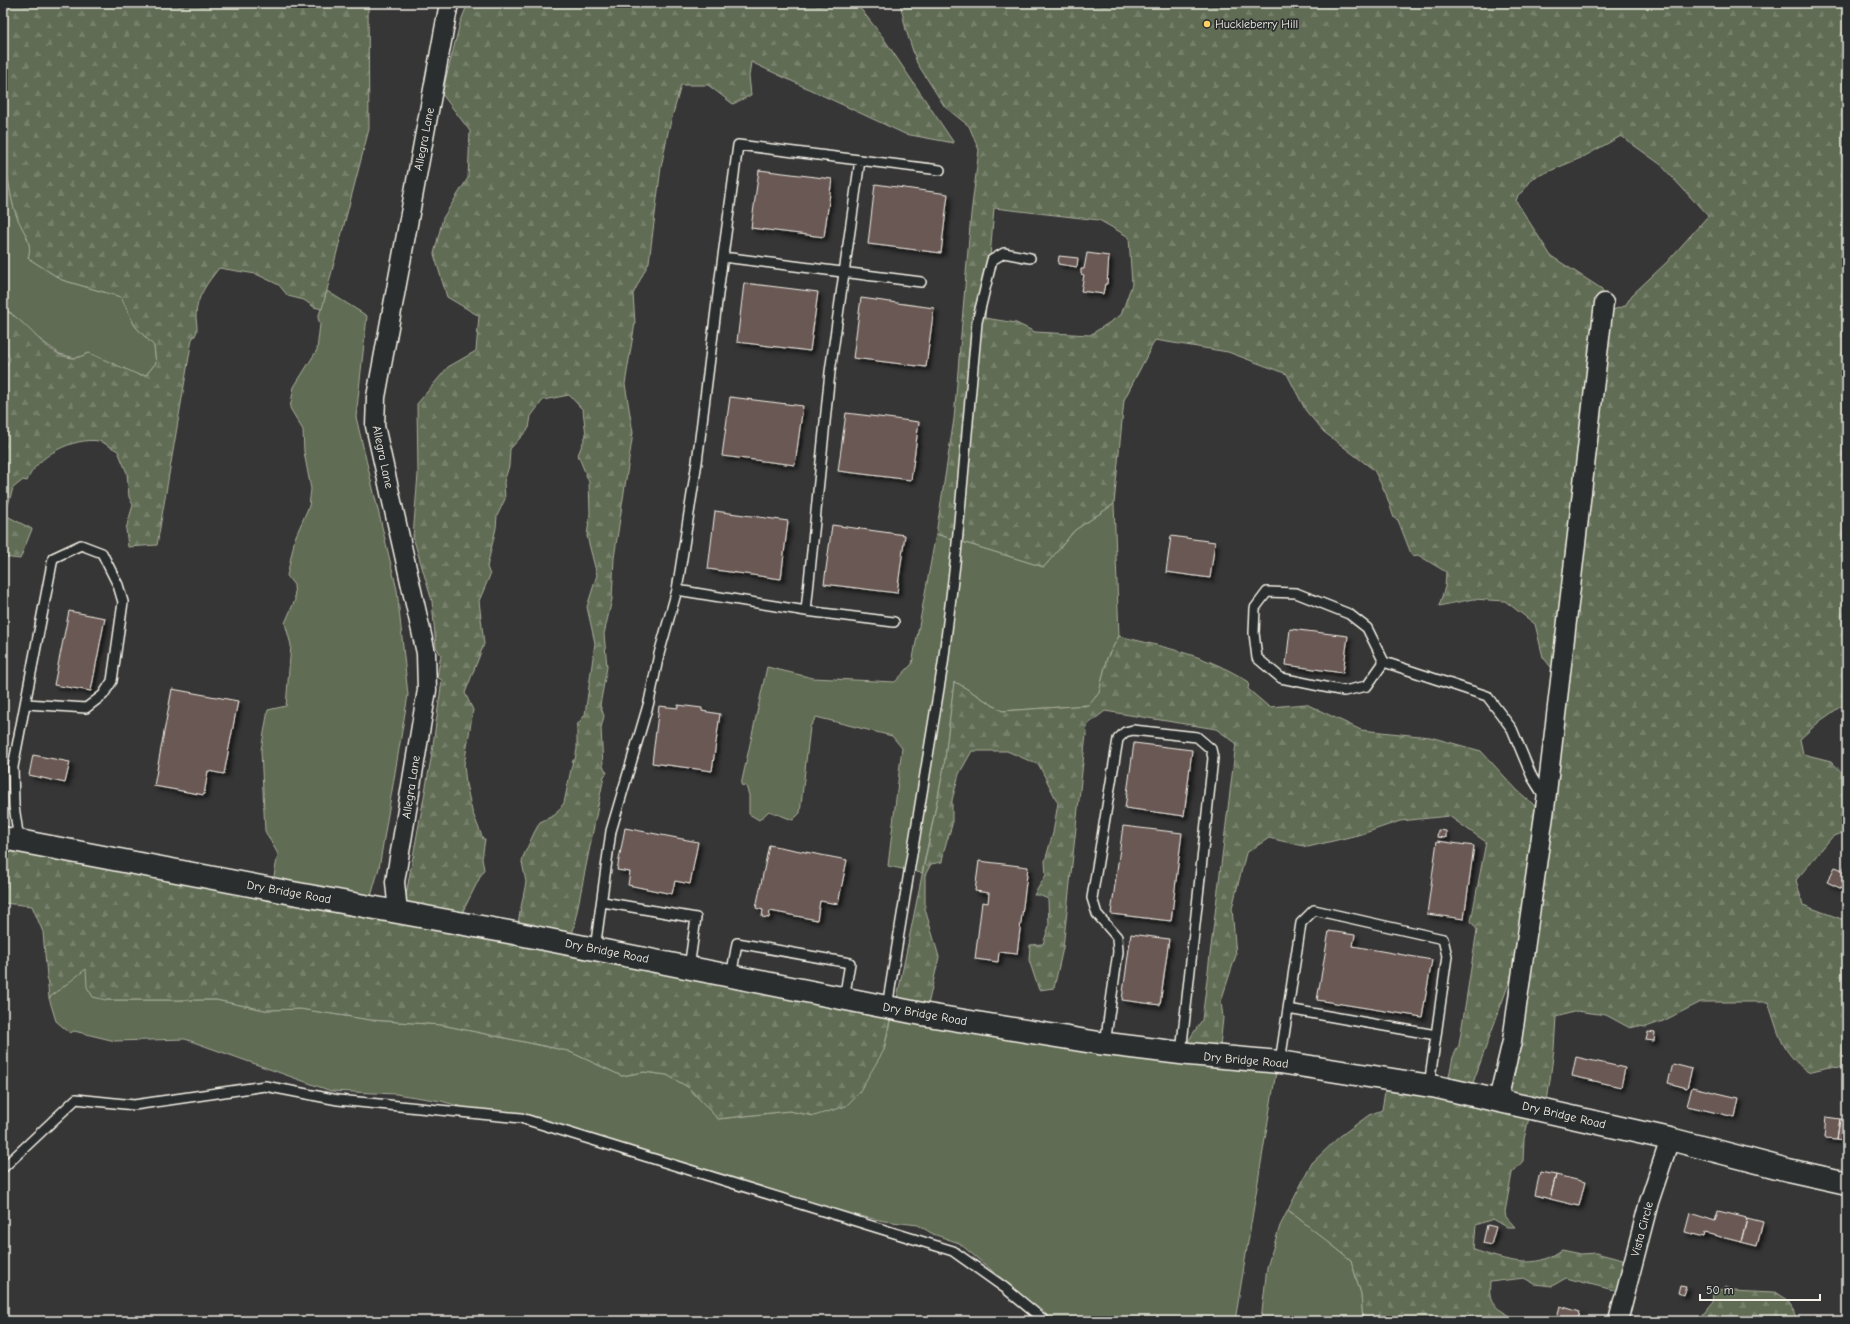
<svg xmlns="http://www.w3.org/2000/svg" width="1850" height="1324" font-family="'Comic Neue',sans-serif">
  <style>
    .grass { fill: #606c53; stroke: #aaae9e }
    .forest { fill: url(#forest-firs); stroke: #aaae9e; fill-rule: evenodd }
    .building { fill: #6a5854; stroke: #f4f1e8; filter: url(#shadow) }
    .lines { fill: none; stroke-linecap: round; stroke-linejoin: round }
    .lane-casing { stroke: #f4f1e8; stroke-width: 12 }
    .street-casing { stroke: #f4f1e8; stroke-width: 21 }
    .secondary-casing { stroke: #f4f1e8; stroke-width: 25 }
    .lane { stroke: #2a2d2e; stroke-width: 9 }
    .street { stroke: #2a2d2e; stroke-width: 18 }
    .secondary { stroke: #2a2d2e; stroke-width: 22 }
    .poi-dot { fill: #ffd166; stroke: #2a2d2e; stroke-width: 1.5 }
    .labels { text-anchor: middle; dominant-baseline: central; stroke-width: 3.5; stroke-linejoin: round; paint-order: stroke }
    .poi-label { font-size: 12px; fill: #f4f1e8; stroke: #2a2d2e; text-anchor: start }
    .street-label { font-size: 12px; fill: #f4f1e8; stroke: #2a2d2e }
  </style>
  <defs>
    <pattern id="forest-firs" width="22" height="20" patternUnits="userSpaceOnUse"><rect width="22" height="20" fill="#606c53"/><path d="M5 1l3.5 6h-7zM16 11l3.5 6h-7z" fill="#77816c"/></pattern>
    <filter id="shadow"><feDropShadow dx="3.5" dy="3.5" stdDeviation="2" flood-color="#0009"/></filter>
  </defs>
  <rect width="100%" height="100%" fill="#373636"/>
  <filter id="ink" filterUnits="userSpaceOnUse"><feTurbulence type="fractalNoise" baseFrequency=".025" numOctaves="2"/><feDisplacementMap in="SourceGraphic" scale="8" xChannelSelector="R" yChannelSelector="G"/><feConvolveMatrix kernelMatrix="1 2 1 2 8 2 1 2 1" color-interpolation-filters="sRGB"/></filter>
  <g filter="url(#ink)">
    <path class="grass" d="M 3,170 L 7,174 C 10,187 11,201 16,214 C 21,230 34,240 28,258 L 62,280 L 121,297 L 135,326 L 154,346 L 156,363 L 146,375 L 139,375 L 60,354 L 35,336 L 10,312 L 3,310 Z
      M 327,291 L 367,316 L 356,417 L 397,590 L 408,695 L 379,868 L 368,907 L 272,887 L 278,854 L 265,831 L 261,750 L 268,710 L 286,706 L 291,645 L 285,623 L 295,600 L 294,585 L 287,576 L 295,538 L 309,506 L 311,489 L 304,452 L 303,430 L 290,408 L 294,387 L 317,350 L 320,324 L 318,318 Z
      M 1114,504 L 1119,636 L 1107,658 L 1099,693 L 1089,705 L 1002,711 L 959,684 L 954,683 L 944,767 L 922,873 L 888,866 L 902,748 L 892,736 L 816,717 L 810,727 L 800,813 L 793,820 L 769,811 L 759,820 L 749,814 L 749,795 L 746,786 L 741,785 L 767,667 L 813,678 L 895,682 L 912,664 L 936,534 L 1044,567 L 1075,530 Z
      M 86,968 L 106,1000 L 216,1000 L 265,1010 L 300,1009 L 371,1020 L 442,1025 L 568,1051 L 622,1076 L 644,1072 L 667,1075 L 688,1087 L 718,1119 L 789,1111 L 814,1116 L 884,1050 L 893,1007 L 1277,1066 L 1235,1321 L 1052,1321 L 959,1243 L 933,1234 L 918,1225 L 884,1221 L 803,1204 L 441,1101 L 396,1094 L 331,1091 L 185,1039 L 115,1041 L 74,1031 L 70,1033 L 56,1021 L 49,998 Z
      M 1288,1210 L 1351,1260 L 1361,1294 L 1363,1321 L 1261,1321 L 1267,1267 L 1280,1226 Z"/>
    <path class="forest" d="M 3,3 L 368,3 L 369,129 L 322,309 L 314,307 L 304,300 L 288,296 L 279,285 L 256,274 L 219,268 C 208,282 196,297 196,316 C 196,324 200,332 192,339 L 157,545 L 128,547 L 126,529 L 133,505 L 129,497 L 127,473 L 118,451 C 112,448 105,443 99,441 C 73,437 36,456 27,481 L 23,480 L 13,488 L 5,515 L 32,529 L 20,559 L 3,557 L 3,370 L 10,359 L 3,347 L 3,310 C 26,317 46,358 74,358 C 79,358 85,354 89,353 L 139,375 L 146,375 L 156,363 L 154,346 L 135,326 L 121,297 L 62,280 L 28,258 C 34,241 21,230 16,214 C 11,201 10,187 7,174 L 3,170 Z
      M 468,3 L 856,3 L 882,36 L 954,143 L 905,134 L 751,62 L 749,76 L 751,95 L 733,104 L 708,85 L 681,85 L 668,132 L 661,167 L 649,262 L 633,294 L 635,323 L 625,384 L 633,433 L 614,558 L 612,599 L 604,634 L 607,667 L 600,705 L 604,716 L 601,728 L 603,766 L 607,773 L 604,776 L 571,941 L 892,1009 L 884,1050 L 858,1094 L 846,1106 L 814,1116 L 789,1111 L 718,1119 L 688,1087 L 667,1075 L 644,1072 L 622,1076 L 568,1051 L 442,1025 L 371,1020 L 300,1009 L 265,1010 L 216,1000 L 106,1000 L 93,997 L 87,987 L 86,969 L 49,998 L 43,932 L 32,906 L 3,903 L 3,837 L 403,911 L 431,759 L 442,680 L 437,677 L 441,655 L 436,647 L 432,601 L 413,537 L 418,474 L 417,404 L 448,367 L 476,351 L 479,316 L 447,297 L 434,254 L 443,218 L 468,178 L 470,131 L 442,94 L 460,23 ZM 569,395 L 583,410 L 586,435 L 578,455 L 589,482 L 590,513 L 587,536 L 597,575 L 587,607 L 595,643 L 585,715 L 577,725 L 577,749 L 575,760 L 573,760 L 564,803 L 555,815 L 540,822 L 534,833 L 523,857 L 522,862 L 526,882 L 516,933 L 462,923 L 463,911 L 484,869 L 482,859 L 485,839 L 483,839 L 472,811 L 466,784 L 464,765 L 473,710 L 465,693 L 484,644 L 479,601 L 490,575 L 487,567 L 496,528 L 497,516 L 505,499 L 504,482 L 509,466 L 510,449 L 529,428 L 531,416 L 543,400 Z
      M 900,3 L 1847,3 L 1847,702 L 1820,721 L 1800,739 L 1803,754 L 1831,761 L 1847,778 L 1847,831 L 1832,837 L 1796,880 L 1803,905 L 1847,921 L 1847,1068 L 1829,1067 L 1808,1072 C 1780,1051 1779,1033 1768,1002 L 1701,1002 L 1663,1021 L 1646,1027 L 1638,1026 L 1630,1028 L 1606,1015 L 1577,1011 L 1556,1017 L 1554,1049 L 1546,1110 L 1531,1109 L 1524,1139 L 1523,1161 L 1512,1173 L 1505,1212 L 1506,1217 L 1515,1227 L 1507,1227 L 1493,1219 L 1476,1225 L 1474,1250 C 1496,1257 1522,1267 1545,1259 C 1551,1257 1557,1253 1562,1250 L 1581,1254 L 1596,1253 L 1634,1263 L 1625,1293 L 1566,1278 L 1552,1286 L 1535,1284 L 1524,1278 L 1490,1282 C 1488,1305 1494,1306 1512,1317 L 1510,1321 L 1363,1321 L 1361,1294 L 1351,1260 L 1288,1210 L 1312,1163 L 1339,1137 L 1369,1115 L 1382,1110 L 1387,1079 L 1447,1086 L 1453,1057 L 1459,1045 L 1477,930 L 1471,921 L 1486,842 L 1449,816 L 1400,821 L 1362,834 L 1308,847 L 1269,838 L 1246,853 L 1232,908 L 1236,955 L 1221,1001 L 1223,1018 L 1219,1056 L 1185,1046 L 1202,1020 L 1236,743 L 1216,729 L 1105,711 L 1087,725 L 1063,948 L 1054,988 L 1039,990 L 1029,960 L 1030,945 L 1043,944 L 1049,926 L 1048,899 L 1039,895 L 1034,895 L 1046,875 L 1045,861 L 1053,833 L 1058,803 L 1039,765 L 1007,751 L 972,751 L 959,774 L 952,800 L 952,825 L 944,850 L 942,862 L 931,864 L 925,875 L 925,909 L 939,957 L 927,1009 L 895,1008 L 944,767 L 954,682 L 959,684 L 1002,711 L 1089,705 L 1099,693 L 1107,658 L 1119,636 C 1167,648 1207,655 1249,682 L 1248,689 L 1269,707 L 1306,704 L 1361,730 L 1430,737 L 1481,751 L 1517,790 L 1544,814 L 1561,680 L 1543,657 L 1535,624 L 1505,601 L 1473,599 L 1439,606 L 1445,587 L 1446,572 L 1418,555 L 1412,556 L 1398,520 L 1394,518 L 1386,494 L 1374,470 L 1324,432 L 1306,411 L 1287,374 L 1228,352 L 1155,340 L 1124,400 L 1114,504 L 1075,530 L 1044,567 L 936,534 L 954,419 L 971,214 L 979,150 L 969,126 L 945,107 L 917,63 L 906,30 ZM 1621,136 L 1660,164 L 1708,216 L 1667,262 L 1632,295 L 1625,306 L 1606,312 L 1602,289 L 1551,256 L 1516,201 L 1518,195 L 1523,191 L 1533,178 L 1583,157 ZM 994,208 L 1099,220 L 1129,237 L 1132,284 L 1121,315 L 1090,335 L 1035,332 L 1016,323 L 985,318 ZM 1531,922 L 1489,1099 L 1470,1091 Z
      M 1726,1288 L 1732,1291 L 1772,1293 L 1786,1302 L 1798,1321 L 1702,1321 L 1699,1318 L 1713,1301 L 1715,1289 L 1723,1291 Z"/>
    <path class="building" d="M 759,170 L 832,179 L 824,237 L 751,228 Z
      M 875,184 L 948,194 L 941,253 L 868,244 Z
      M 1087,253 L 1109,256 L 1107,284 L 1105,284 L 1103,294 L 1081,291 L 1084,275 L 1081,274 L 1081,269 L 1084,269 Z
      M 1059,256 L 1078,258 L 1077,267 L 1058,264 Z
      M 744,283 L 818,292 L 810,351 L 737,342 Z
      M 861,298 L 934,308 L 926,367 L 853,358 Z
      M 730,397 L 803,406 L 795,465 L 722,456 Z
      M 846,413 L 919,422 L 911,480 L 838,471 Z
      M 715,511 L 788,521 L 781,579 L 708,569 Z
      M 832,525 L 905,535 L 897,593 L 824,584 Z
      M 1171,536 L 1215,542 L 1210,578 L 1166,572 Z
      M 69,611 L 105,618 L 91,691 L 54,685 Z
      M 1290,629 L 1348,636 L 1343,673 L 1286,665 Z
      M 172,689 L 238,701 L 224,774 L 208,771 L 204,795 L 154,786 Z
      M 678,705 L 702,708 L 702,711 L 720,714 L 712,771 L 652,763 L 659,706 L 678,708 Z
      M 1134,743 L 1192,750 L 1184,816 L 1125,808 Z
      M 33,755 L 70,762 L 65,783 L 29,775 Z
      M 1123,826 L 1182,833 L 1171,921 L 1111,914 Z
      M 625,828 L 698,842 L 690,884 L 675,881 L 672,894 L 628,885 L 630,872 L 617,870 Z
      M 1438,830 L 1446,831 L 1446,838 L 1437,837 Z
      M 1437,841 L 1474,846 L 1464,919 L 1427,914 Z
      M 769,845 L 847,860 L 838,904 L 820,901 L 817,920 L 770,911 L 769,918 L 762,917 L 763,910 L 756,908 Z
      M 979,861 L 1028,867 L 1017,954 L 999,952 L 998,962 L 975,959 L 982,902 L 988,903 L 989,893 L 975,891 Z
      M 1847,862 L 1847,890 L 1846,891 L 1827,882 L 1835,867 L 1843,870 Z
      M 1329,931 L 1355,935 L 1353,946 L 1432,960 L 1422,1017 L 1317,1000 Z
      M 1131,934 L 1169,939 L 1160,1005 L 1122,1000 Z
      M 1648,1032 L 1655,1033 L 1654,1041 L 1646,1040 Z
      M 1576,1057 L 1625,1068 L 1621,1087 L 1572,1076 Z
      M 1673,1064 L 1692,1069 L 1687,1088 L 1668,1083 Z
      M 1692,1087 L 1739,1098 L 1735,1117 L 1687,1106 Z
      M 1826,1117 L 1840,1119 L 1837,1139 L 1824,1138 Z
      M 1840,1119 L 1847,1120 L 1847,1141 L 1837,1139 Z
      M 1540,1172 L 1556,1175 L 1550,1199 L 1535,1195 Z
      M 1556,1175 L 1585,1182 L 1579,1206 L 1550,1199 Z
      M 1718,1211 L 1747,1218 L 1741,1242 L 1705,1233 L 1704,1237 L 1685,1232 L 1690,1213 L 1715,1221 Z
      M 1747,1218 L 1763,1222 L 1757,1246 L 1741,1242 Z
      M 1487,1225 L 1496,1227 L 1491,1245 L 1483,1243 Z
      M 1680,1285 L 1686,1286 L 1683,1295 L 1678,1293 Z
      M 1560,1306 L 1580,1312 L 1577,1321 L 1556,1321 Z"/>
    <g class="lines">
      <defs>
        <path id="lane" d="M 723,257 L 921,282
          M 677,590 L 806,611 L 830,372 L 860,160
          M 806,611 L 894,622
          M 1384,662 L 1367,628 L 1349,614 L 1296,593 L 1267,592 L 1255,608 L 1254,633 L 1257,658 L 1281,678 L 1344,691 L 1367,686 L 1384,662 L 1487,696 L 1512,729 L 1532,777 L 1545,798
          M 19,840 L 14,806 L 13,767 L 53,558 L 81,545 L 102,553 L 118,585 L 123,602 L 112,681 L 103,695 L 86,708 L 27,704
          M 603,902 L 696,918 L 689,968
          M 595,949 L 611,831 L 649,702 L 659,654 L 677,590 L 697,462 L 720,278 L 738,145 L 940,170
          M 731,977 L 737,943 L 850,963 L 844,999
          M 887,1007 L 943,664 L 956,555 L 977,322 L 992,260 L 1004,253 L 1030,258
          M 1288,1009 L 1436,1035
          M 1105,1044 L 1118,952 L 1117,937 L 1097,914 L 1092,898 L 1118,739 L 1125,732 L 1133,730 L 1197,737 L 1211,749 L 1213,758 L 1181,1053
          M 1280,1062 L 1301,923 L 1314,910 L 1443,939 L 1447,956 L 1429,1086
          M 3,1168 L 76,1099 L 134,1105 L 265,1086 L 338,1100 L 521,1118 L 953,1251 L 1005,1288 L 1045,1321"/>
        <path id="street" d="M 398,912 L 395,882 L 427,690 L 426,653 L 375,426 L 376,397 L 449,3
          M 1498,1100 L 1512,1041 L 1546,801 L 1604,303
          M 1618,1321 L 1649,1202 L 1670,1139"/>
        <path id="secondary" d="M 3,838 L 287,892 L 514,933 L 922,1014 L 1099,1043 L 1189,1054 L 1280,1062 L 1437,1087 L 1670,1139 L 1788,1170 L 1847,1183"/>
      </defs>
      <use href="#lane" class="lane-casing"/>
      <use href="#street" class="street-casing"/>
      <use href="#secondary" class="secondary-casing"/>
      <use href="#lane" class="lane"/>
      <use href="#street" class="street"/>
      <use href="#secondary" class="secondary"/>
    </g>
  </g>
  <circle class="poi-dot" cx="1207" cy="24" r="4"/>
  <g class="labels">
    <g class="poi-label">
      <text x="1215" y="24">Huckleberry Hill</text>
    </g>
    <g class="street-label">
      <text transform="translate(424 139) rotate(-79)">Allegra Lane</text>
      <text transform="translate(383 457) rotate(78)">Allegra Lane</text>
      <text transform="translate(411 787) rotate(-81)">Allegra Lane</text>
      <text transform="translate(289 892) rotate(10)">Dry Bridge Road</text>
      <text transform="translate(607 951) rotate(11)">Dry Bridge Road</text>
      <text transform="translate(925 1014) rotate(10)">Dry Bridge Road</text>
      <text transform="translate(1246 1060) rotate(5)">Dry Bridge Road</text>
      <text transform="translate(1564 1115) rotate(13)">Dry Bridge Road</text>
      <text transform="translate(1642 1229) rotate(-75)">Vista Circle</text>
    </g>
  </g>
  <rect width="1850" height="1324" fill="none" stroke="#2a2d2e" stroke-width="16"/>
  <rect x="8" y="8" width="1834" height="1308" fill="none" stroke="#f4f1e8" stroke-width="1.5" filter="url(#ink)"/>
  <path d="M1700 1294v6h120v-6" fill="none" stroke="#f4f1e8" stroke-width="2"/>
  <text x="1706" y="1294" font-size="12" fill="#f4f1e8" stroke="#2a2d2e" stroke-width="3" paint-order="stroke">50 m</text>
</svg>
